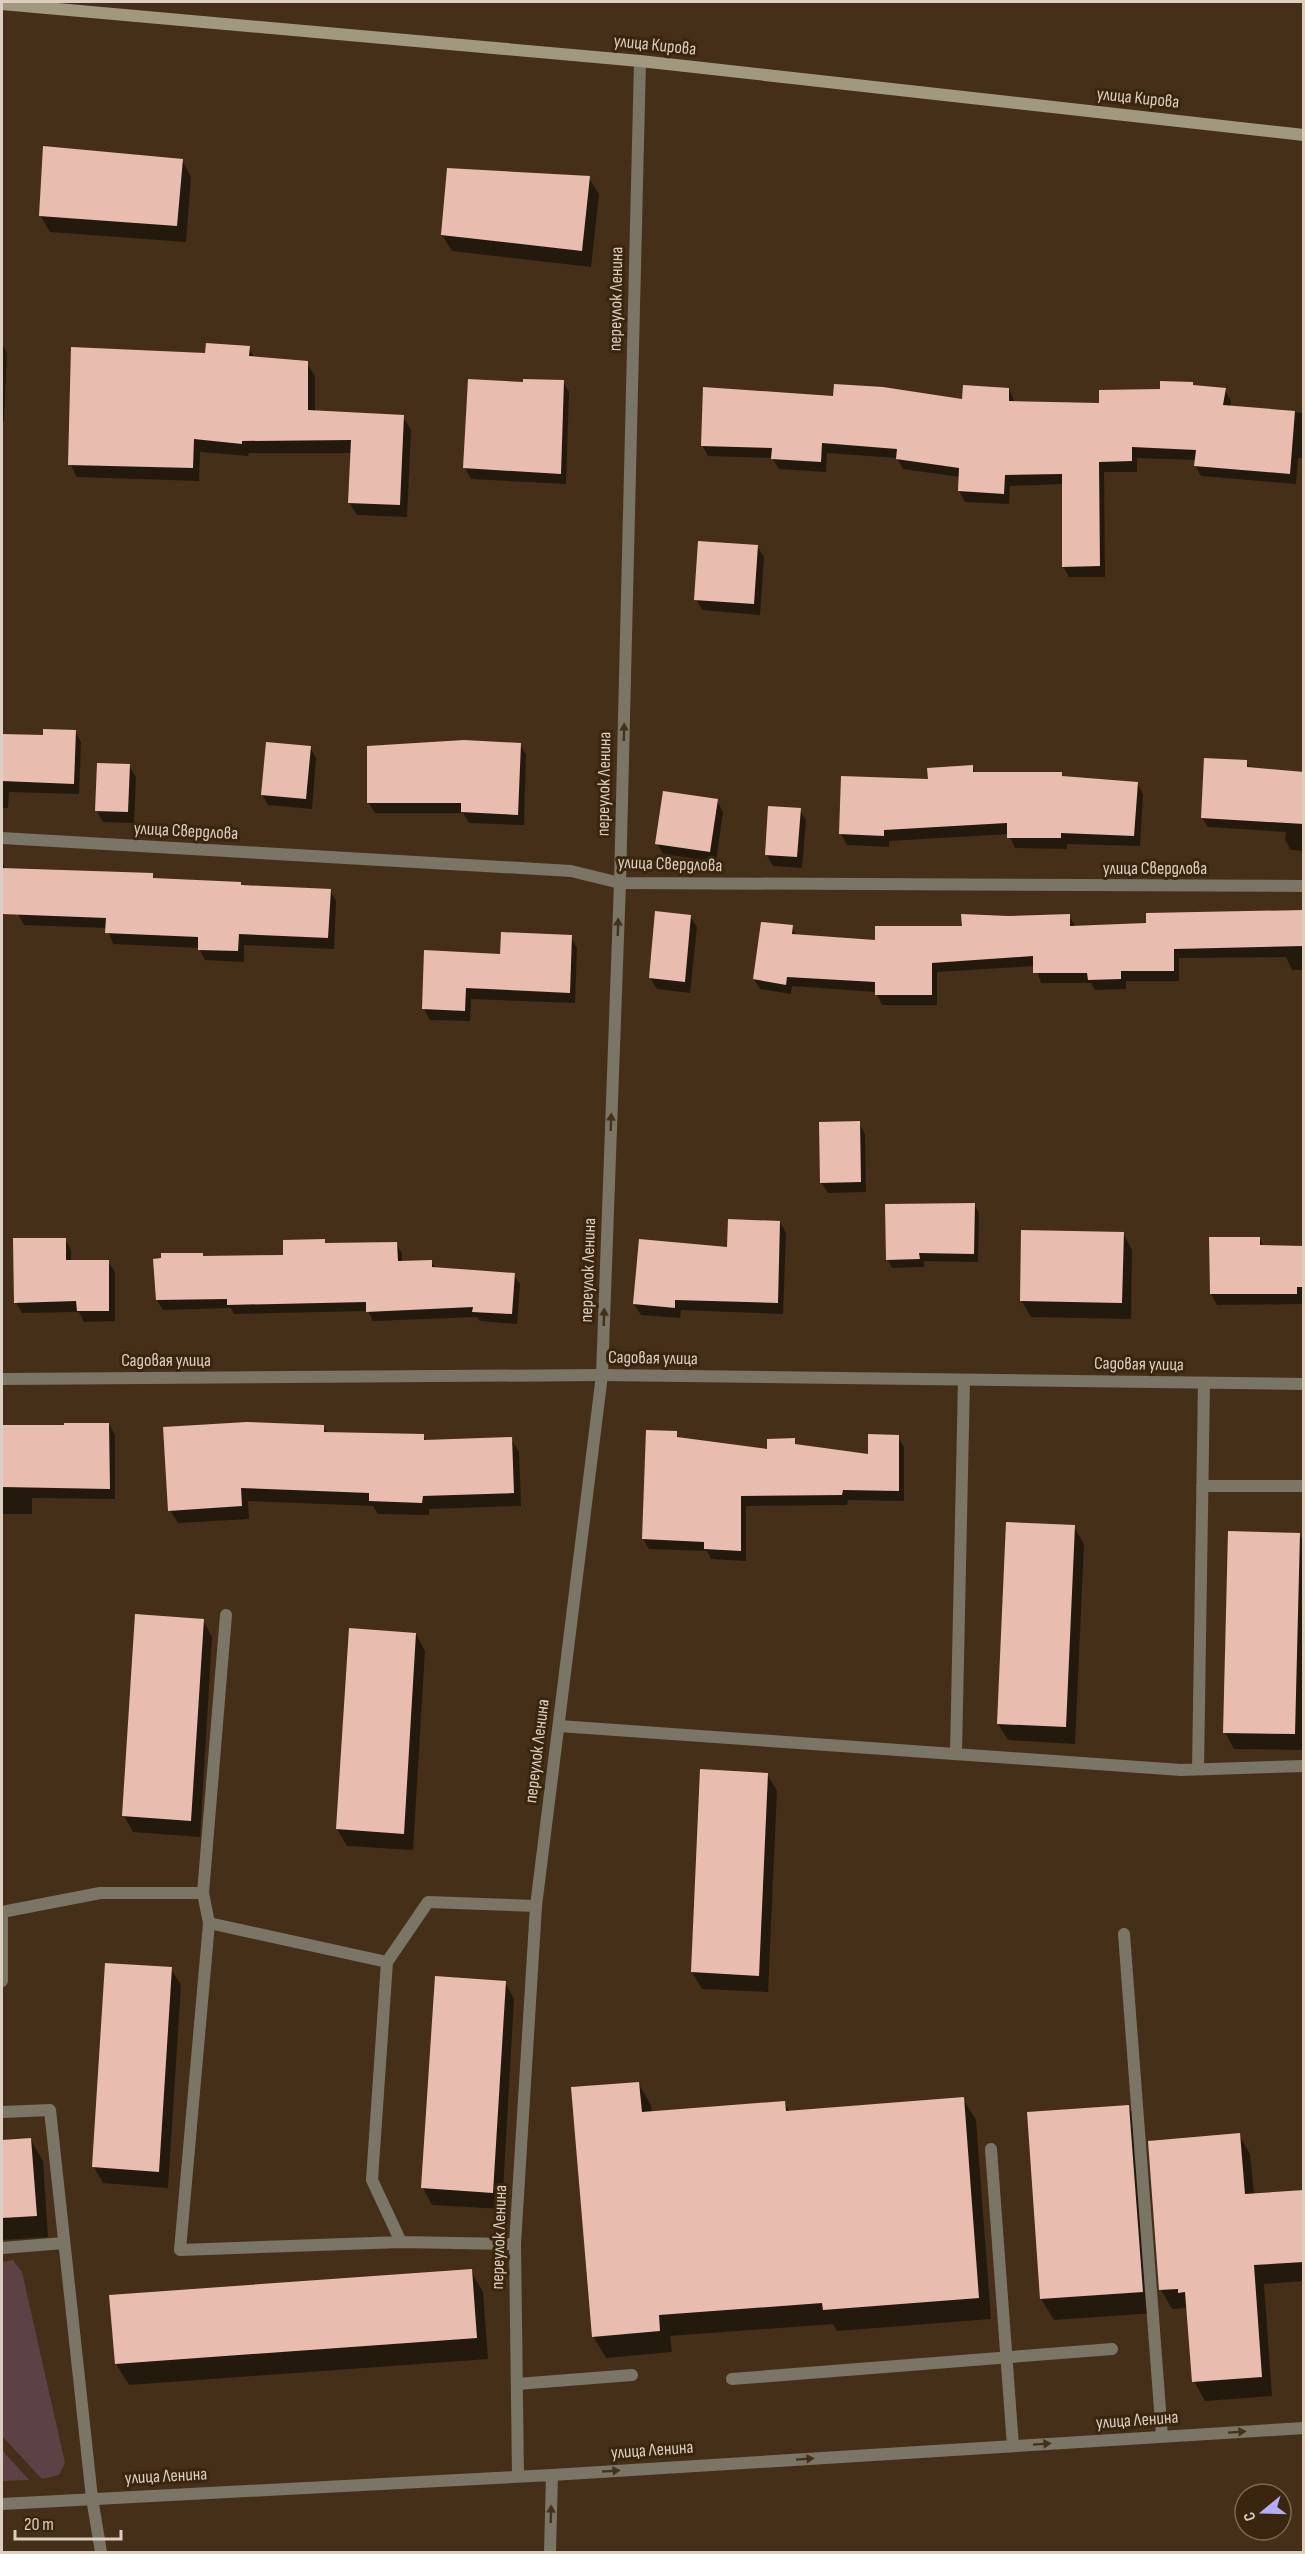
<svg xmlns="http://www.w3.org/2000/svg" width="1305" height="2554" font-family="'Sofia Sans Condensed',sans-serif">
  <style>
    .green { fill: #5c4245 }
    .shadow { fill: #0007 }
    .building { fill: #e8bcae }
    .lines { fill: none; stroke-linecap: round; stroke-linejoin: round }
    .service { stroke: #7a7565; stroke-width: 12 }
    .minor { stroke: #7a7565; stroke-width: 12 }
    .tertiary { stroke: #7a7565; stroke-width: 12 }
    .secondary { stroke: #a1997f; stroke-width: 12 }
    .oneway { fill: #44311c }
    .labels { text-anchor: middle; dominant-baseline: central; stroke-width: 6; stroke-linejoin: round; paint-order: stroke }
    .street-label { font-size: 18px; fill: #dccec1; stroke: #3a250f }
  </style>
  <rect width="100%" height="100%" fill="#452f19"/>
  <path class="green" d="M 13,2260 L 22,2272 L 65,2463 L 59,2475 L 42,2479 L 2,2436 L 2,2262 Z
    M 2,2450 L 29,2480 L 2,2481 Z"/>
  <path class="shadow" d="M 182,160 L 191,177 L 186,242 L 50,232 L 40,215 Z
    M 589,178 L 599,194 L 591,267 L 452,251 L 442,235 Z
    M 2,344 L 7,353 L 4,422 L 2,422 Z
    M 249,348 L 255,358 L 307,363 L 315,376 L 315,412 L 403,417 L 411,430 L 407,517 L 357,515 L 349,502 L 352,453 L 249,453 L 248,456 L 200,452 L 199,481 L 77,477 L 70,464 L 206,355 Z
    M 563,381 L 569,392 L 566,484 L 471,479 L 465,468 L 525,384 Z
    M 1194,387 L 1225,390 L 1231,401 L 1230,407 L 1304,413 L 1304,458 L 1298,458 L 1296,484 L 1201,476 L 1195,465 L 1196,460 L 1137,458 L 1137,472 L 1104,472 L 1105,577 L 1069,577 L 1063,566 L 1063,484 L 1010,486 L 1009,504 L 965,502 L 959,491 L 960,477 L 903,469 L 897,458 L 827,453 L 826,472 L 779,469 L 772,458 L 708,456 L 702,445 L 835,397 L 964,401 L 1009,389 L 1015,403 L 1100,405 L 1161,390 Z
    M 757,546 L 764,557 L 760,615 L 702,610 L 696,599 Z
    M 75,731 L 81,742 L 79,794 L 9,792 L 8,808 L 2,808 L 2,735 L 44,737 Z
    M 520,744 L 526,755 L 524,825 L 469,823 L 463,813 L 375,813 L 368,802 Z
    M 310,747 L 316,758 L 312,809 L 268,805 L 262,794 Z
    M 1246,762 L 1251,769 L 1304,773 L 1304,851 L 1291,850 L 1285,840 L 1286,832 L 1208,827 L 1202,818 Z
    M 129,766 L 136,777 L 134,823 L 103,822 L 97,811 Z
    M 972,767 L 976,773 L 1061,774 L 1063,777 L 1137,783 L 1143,794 L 1140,846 L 1067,844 L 1067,849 L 1015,848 L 1009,834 L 889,841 L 889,847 L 847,845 L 841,834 L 842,778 L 929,781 Z
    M 717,801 L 723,812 L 716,862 L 663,854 L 657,843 Z
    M 800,810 L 806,820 L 802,868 L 773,866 L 766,854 Z
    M 2,862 L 8,873 L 6,901 L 2,901 Z
    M 152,875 L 155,880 L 242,887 L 330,890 L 336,901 L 334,949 L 244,945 L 244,962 L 205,960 L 199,948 L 113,944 L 107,928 L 24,925 L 18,914 Z
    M 1304,910 L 1304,970 L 1292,970 L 1286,957 L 1179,958 L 1179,981 L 1126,981 L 1126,989 L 1095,990 L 1091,983 L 1041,983 L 1035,966 L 937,972 L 937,1005 L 882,1005 L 876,992 L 792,986 L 791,994 L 760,989 L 754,979 L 792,927 L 797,936 L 876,942 L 1008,918 L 1069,916 L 1075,926 L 1147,924 L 1197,915 Z
    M 690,916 L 697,927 L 690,993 L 657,989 L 650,978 Z
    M 571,937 L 577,948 L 575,1003 L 471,999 L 470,1021 L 430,1020 L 424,1009 L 501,955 Z
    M 859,1123 L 865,1134 L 866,1192 L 828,1193 L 821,1182 Z
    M 974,1204 L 979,1213 L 978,1262 L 924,1261 L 924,1267 L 892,1268 L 887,1259 Z
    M 780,1222 L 786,1233 L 783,1314 L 681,1310 L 680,1318 L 641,1315 L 634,1304 Z
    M 1123,1233 L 1132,1250 L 1131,1319 L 1031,1317 L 1021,1300 Z
    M 1259,1238 L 1264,1247 L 1304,1247 L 1303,1304 L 1217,1305 L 1211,1294 Z
    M 65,1239 L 71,1250 L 71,1262 L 108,1261 L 115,1272 L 115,1321 L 84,1322 L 79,1312 L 22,1313 L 16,1302 Z
    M 324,1240 L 326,1245 L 396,1244 L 402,1253 L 402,1262 L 431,1261 L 436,1269 L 514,1275 L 520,1284 L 517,1324 L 480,1321 L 477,1317 L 373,1321 L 368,1311 L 234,1314 L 231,1308 L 163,1310 L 157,1300 L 202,1254 L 204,1258 L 285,1256 Z
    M 109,1424 L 115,1435 L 115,1499 L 32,1498 L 32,1514 L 2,1514 L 2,1426 Z
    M 323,1426 L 328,1434 L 423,1436 L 427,1442 L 511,1439 L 519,1452 L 521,1506 L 429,1509 L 429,1515 L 378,1514 L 373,1506 L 248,1501 L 249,1519 L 178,1523 L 170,1510 Z
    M 676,1433 L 680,1439 L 768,1451 L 794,1440 L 797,1446 L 869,1455 L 898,1437 L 904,1447 L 904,1501 L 848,1500 L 847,1505 L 746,1506 L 746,1561 L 711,1559 L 707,1551 L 649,1549 L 643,1539 Z
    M 1074,1527 L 1084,1544 L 1075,1744 L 1008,1740 L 998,1724 Z
    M 1299,1534 L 1304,1542 L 1304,1750 L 1234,1749 L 1225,1732 Z
    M 203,1620 L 212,1637 L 200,1837 L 133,1832 L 124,1816 Z
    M 416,1634 L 425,1651 L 413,1850 L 347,1846 L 337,1829 Z
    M 702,1771 L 767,1774 L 777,1791 L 768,1992 L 702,1989 L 692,1972 Z
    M 171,1969 L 181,1985 L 168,2188 L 103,2183 L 94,2167 Z
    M 505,1982 L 514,1999 L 502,2209 L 432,2205 L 423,2188 Z
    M 638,2083 L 651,2105 L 652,2113 L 784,2103 L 790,2112 L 963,2099 L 976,2120 L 991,2319 L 837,2331 L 833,2324 L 670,2336 L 672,2352 L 606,2358 L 593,2336 Z
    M 1128,2106 L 1140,2128 L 1154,2313 L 1054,2320 L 1041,2299 Z
    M 1239,2135 L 1250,2154 L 1254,2195 L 1304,2192 L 1304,2281 L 1264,2284 L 1272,2396 L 1205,2401 L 1194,2381 L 1188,2308 L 1172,2309 L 1161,2290 L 1150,2142 Z
    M 31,2140 L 43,2161 L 48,2237 L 2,2240 L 2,2142 Z
    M 471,2271 L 483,2292 L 488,2359 L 129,2385 L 116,2364 Z"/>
  <path class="building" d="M 43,146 L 183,159 L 177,226 L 39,216 Z
    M 447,168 L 590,176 L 582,251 L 441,235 Z
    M 206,343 L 250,346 L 249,356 L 308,361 L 308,410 L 404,415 L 400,505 L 348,503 L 351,440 L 242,441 L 242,444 L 194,439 L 193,468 L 68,465 L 71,347 L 205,353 Z
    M 468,379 L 523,382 L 523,379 L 564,380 L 561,474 L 463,468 Z
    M 1160,381 L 1193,382 L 1193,385 L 1226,388 L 1223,405 L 1295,411 L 1290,474 L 1194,466 L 1196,450 L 1132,447 L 1132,461 L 1099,462 L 1100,566 L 1062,567 L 1062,474 L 1005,475 L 1004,494 L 958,491 L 959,468 L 896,459 L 897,449 L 822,443 L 821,462 L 771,459 L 772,448 L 701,446 L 703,387 L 833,396 L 834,384 L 883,387 L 962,399 L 963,385 L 1009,388 L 1009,401 L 1099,403 L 1099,390 L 1160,389 Z
    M 698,541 L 758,545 L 754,604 L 694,600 Z
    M 43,729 L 76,730 L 74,784 L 2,781 L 2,734 L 43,735 Z
    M 464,740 L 521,743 L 518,815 L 461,812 L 461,803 L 367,803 L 367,746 Z
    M 266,742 L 311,746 L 306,799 L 261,795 Z
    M 1204,758 L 1247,760 L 1247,767 L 1304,772 L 1304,824 L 1201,818 Z
    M 97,763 L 130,764 L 128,812 L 95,811 Z
    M 973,765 L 973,772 L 1062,772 L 1062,776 L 1138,782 L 1134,836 L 1061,833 L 1061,838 L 1007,838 L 1007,823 L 884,830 L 884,836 L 839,834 L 841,776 L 928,779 L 927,768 Z
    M 663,791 L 718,799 L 710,852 L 655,844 Z
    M 768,806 L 801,808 L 797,857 L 765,855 Z
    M 2,868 L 153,873 L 153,878 L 241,882 L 241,885 L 331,889 L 328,938 L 239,934 L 238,951 L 198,950 L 198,937 L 105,933 L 106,918 L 2,914 Z
    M 1304,910 L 1304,946 L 1174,949 L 1174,971 L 1121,971 L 1121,979 L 1088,980 L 1087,973 L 1033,973 L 1033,956 L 932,963 L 932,995 L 875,995 L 875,982 L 787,977 L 786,985 L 753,979 L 761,922 L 793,925 L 792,934 L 875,940 L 875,926 L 962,926 L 961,914 L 1008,916 L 1070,914 L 1070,926 L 1146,923 L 1146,913 Z
    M 655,911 L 691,915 L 685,982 L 649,978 Z
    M 501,932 L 572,935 L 570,993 L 466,988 L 465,1011 L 422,1009 L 424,950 L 500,954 Z
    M 860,1121 L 861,1182 L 820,1183 L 819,1122 Z
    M 975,1203 L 974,1254 L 919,1253 L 920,1259 L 886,1260 L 885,1204 Z
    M 728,1219 L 780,1221 L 778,1303 L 675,1300 L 675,1308 L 633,1304 L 639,1239 L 727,1247 Z
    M 1021,1230 L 1124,1232 L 1122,1303 L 1020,1301 Z
    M 1209,1237 L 1260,1237 L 1260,1245 L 1304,1246 L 1304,1287 L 1297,1287 L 1297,1294 L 1210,1294 Z
    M 13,1238 L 66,1238 L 66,1260 L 109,1260 L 109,1311 L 77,1311 L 76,1301 L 14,1303 Z
    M 325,1239 L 325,1243 L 397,1242 L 398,1261 L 432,1260 L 432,1267 L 515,1273 L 512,1314 L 472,1312 L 473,1307 L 366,1312 L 366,1302 L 227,1305 L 227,1299 L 156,1300 L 153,1259 L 161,1258 L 161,1253 L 203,1253 L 203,1256 L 283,1255 L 283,1240 Z
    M 247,1422 L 324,1425 L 324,1432 L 424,1434 L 424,1440 L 512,1437 L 514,1493 L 423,1496 L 422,1503 L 369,1501 L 369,1493 L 241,1488 L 242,1506 L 168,1511 L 163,1427 Z
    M 64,1423 L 109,1423 L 110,1489 L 2,1487 L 2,1425 L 64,1425 Z
    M 646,1430 L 677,1431 L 677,1437 L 767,1449 L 767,1439 L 795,1438 L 795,1444 L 868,1454 L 868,1434 L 899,1435 L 899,1491 L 843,1490 L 842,1495 L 741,1496 L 741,1551 L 704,1549 L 704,1542 L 642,1539 Z
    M 1006,1522 L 1075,1525 L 1066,1727 L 997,1724 Z
    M 1228,1531 L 1300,1533 L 1295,1734 L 1223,1733 Z
    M 135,1614 L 204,1619 L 191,1821 L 122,1816 Z
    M 349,1628 L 416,1633 L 404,1834 L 336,1829 Z
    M 700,1769 L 768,1773 L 759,1976 L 691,1972 Z
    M 105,1963 L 172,1967 L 159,2172 L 92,2167 Z
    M 435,1976 L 506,1981 L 493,2193 L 421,2188 Z
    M 639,2082 L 642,2112 L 785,2101 L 786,2111 L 964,2097 L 979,2298 L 823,2310 L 822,2303 L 659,2315 L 660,2331 L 592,2337 L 571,2087 Z
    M 1129,2105 L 1143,2292 L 1040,2299 L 1027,2112 Z
    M 1240,2133 L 1245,2194 L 1304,2190 L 1304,2262 L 1254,2265 L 1262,2377 L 1192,2382 L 1185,2292 L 1178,2293 L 1178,2289 L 1159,2290 L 1148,2141 Z
    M 31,2138 L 37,2216 L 2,2218 L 2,2140 Z
    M 472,2269 L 477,2338 L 115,2364 L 109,2295 Z"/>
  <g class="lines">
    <path class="service" d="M 1202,1486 L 1304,1486
      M 559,1726 L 1181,1770 L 1304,1766
      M 956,1753 L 964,1380
      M 1198,1769 L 1204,1383
      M 203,1893 L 226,1615
      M 2,1912 L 100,1893 L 203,1893 L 209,1923 L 387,1962 L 428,1902 L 536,1906
      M 209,1923 L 180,2250 L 401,2242 L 515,2244
      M 1124,1934 L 1162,2436
      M 387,1962 L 372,2180 L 401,2242
      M 2,1981 L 2,1912
      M 2,2112 L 50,2110 L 92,2498 L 101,2552
      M 991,2149 L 1013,2446
      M 2,2248 L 64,2243
      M 732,2379 L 1112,2349
      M 517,2384 L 632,2375"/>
    <path class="minor" d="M 2,838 L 571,871 L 620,883 L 1304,886
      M 2,1379 L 602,1375 L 1304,1384"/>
    <path class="tertiary" d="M 518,2476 L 515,2244 L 536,1906 L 602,1375 L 620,883 L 640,61
      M 2,2504 L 552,2475 L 1304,2428
      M 550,2552 L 552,2475"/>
    <path class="secondary" d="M 2,4 L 640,61 L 1304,135"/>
  </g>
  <defs><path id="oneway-solid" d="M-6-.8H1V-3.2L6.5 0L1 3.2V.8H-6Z" transform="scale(1.5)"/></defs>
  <g class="oneway">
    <use href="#oneway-solid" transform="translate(624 732) rotate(-89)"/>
    <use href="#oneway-solid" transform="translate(618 927) rotate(-88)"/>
    <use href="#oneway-solid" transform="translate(611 1122) rotate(-88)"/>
    <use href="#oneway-solid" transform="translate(604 1317) rotate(-88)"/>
    <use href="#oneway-solid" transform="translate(1237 2432) rotate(-4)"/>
    <use href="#oneway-solid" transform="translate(1042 2444) rotate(-4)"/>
    <use href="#oneway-solid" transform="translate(805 2459) rotate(-4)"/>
    <use href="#oneway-solid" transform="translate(611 2471) rotate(-4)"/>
    <use href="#oneway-solid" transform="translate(551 2514) rotate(-88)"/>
  </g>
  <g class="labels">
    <g class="street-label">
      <text transform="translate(655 45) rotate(6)">улица Кирова</text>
      <text transform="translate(1138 98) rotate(6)">улица Кирова</text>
      <text transform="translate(616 299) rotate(-89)">переулок Ленина</text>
      <text transform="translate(604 784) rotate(-89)">переулок Ленина</text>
      <text transform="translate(186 831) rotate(3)">улица Свердлова</text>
      <text transform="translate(670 864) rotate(2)">улица Свердлова</text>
      <text x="1155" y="868">улица Свердлова</text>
      <text transform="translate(588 1270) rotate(-88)">переулок Ленина</text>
      <text transform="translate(653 1358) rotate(1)">Садовая улица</text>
      <text x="166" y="1360">Садовая улица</text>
      <text transform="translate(1139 1364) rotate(1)">Садовая улица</text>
      <text transform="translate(537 1751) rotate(-83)">переулок Ленина</text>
      <text transform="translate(499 2237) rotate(-88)">переулок Ленина</text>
      <text transform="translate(1137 2420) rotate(-4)">улица Ленина</text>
      <text transform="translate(652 2450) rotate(-4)">улица Ленина</text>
      <text transform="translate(166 2476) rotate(-3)">улица Ленина</text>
    </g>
  </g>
  <rect width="1305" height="2554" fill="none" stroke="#dccec1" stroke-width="6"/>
  <g transform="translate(1263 2512) rotate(251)"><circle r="28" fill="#3a250f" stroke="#7b6956" stroke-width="1.5"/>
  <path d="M0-4.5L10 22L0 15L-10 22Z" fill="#b5acf8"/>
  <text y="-9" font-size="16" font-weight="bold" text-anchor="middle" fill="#dccec1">С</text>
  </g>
  <path d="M15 2530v9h106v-9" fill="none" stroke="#dccec1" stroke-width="3"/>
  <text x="24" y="2530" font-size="18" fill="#dccec1" stroke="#3a250f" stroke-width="4.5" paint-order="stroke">20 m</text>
</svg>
